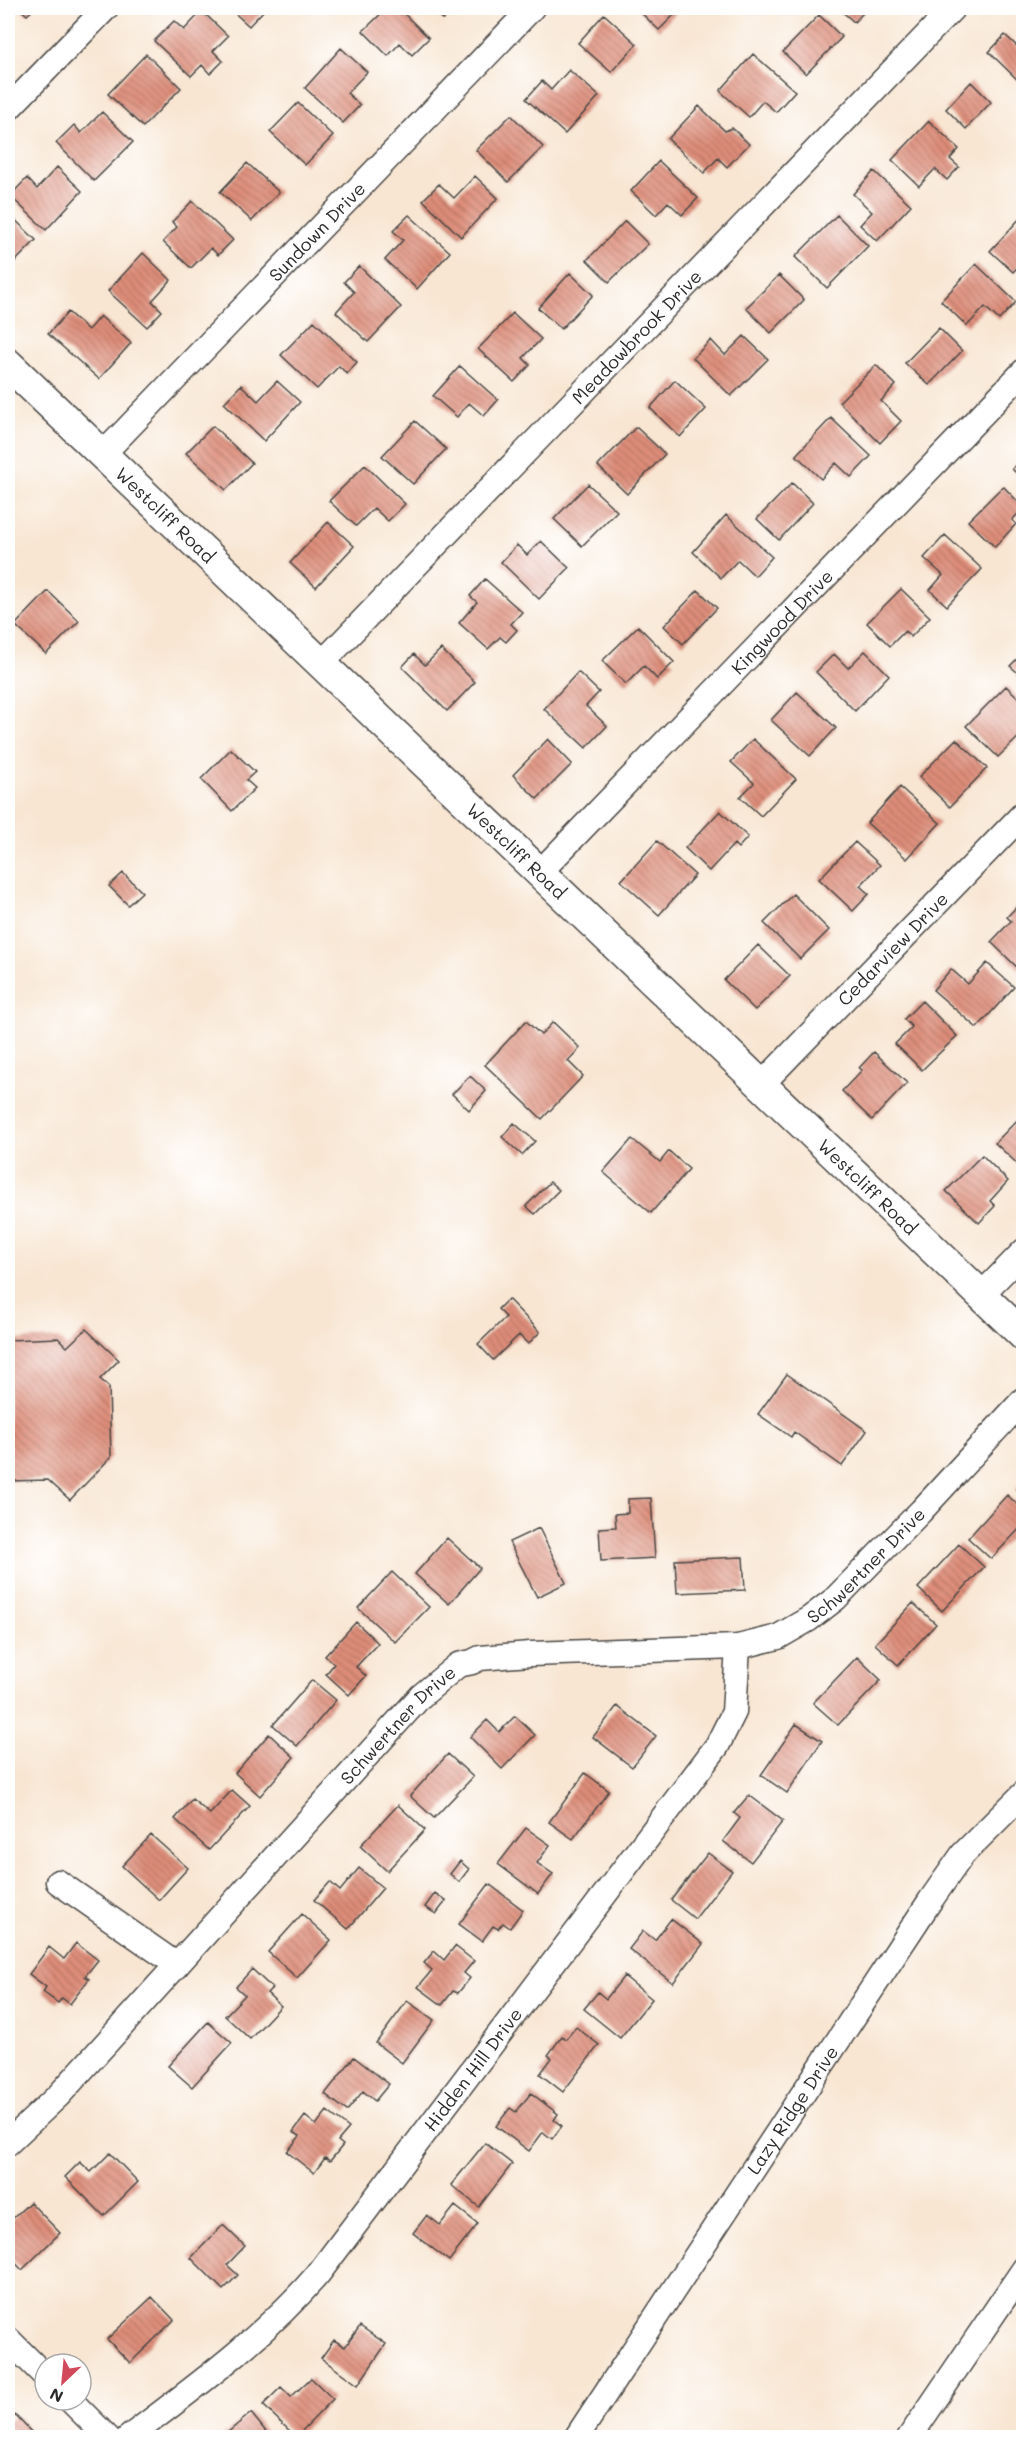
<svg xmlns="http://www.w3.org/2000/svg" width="1031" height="2445" font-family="Mali,sans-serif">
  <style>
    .building { fill: url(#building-back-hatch) }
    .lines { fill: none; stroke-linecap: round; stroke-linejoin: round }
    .minor-casing { stroke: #4a4744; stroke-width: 27 }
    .tertiary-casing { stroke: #4a4744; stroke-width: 33 }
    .minor { stroke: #fff; stroke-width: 24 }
    .tertiary { stroke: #fff; stroke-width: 30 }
    .labels { text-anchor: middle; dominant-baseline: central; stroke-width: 4.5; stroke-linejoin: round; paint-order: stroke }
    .street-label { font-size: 18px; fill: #2b2b2b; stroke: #fff }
  </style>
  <defs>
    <pattern id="building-back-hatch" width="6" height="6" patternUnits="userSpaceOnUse" patternTransform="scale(1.5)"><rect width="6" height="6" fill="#de8d79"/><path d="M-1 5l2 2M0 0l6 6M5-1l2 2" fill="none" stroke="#b47363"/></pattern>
  </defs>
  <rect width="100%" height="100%" fill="#fff"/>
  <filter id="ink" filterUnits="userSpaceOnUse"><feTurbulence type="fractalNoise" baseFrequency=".0167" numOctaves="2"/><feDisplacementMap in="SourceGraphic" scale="12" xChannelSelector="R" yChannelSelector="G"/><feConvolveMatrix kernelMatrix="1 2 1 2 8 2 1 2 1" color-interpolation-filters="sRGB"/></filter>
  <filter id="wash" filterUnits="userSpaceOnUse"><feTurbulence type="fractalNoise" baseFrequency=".008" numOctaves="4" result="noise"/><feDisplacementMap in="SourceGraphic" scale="24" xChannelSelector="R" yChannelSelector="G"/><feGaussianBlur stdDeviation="1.35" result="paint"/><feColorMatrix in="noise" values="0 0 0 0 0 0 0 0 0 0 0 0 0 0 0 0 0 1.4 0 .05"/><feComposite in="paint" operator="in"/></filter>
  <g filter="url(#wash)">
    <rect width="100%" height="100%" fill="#f8e6d3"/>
    <g id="blocks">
      <path class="building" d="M 19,8 L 35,8 L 27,15 Z
        M 229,8 L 266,8 L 249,26 Z
        M 387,8 L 398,8 L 429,38 L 412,55 L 400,43 L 388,56 L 363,31 Z
        M 430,8 L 456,8 L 443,20 Z
        M 636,8 L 681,8 L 659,30 Z
        M 838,8 L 868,8 L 854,22 Z
        M 202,11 L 228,36 L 213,51 L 223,61 L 210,74 L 202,65 L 191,76 L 154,41 L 174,21 L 184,30 Z
        M 604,14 L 637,44 L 611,72 L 578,43 Z
        M 819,15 L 842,37 L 806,74 L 783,52 Z
        M 1005,35 L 1019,48 L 1024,44 L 1024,86 L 989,52 Z
        M 341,48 L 367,72 L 347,93 L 360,105 L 343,123 L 305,88 Z
        M 146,54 L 181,88 L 143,127 L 108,94 Z
        M 753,54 L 795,91 L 776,112 L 763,101 L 749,117 L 720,91 Z
        M 569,70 L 599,96 L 565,134 L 526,99 L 542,81 L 551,90 Z
        M 971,82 L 991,102 L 966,129 L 946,109 Z
        M 298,103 L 333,136 L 305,165 L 270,132 Z
        M 699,106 L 725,131 L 732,128 L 749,144 L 727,167 L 718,158 L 704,173 L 668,139 Z
        M 102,112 L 133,142 L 94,181 L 56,143 L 74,125 L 81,133 Z
        M 511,115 L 543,147 L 508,182 L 476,150 Z
        M 929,121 L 959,149 L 950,159 L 959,167 L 947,180 L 935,169 L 919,186 L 892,160 Z
        M 659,161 L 698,198 L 682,215 L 668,202 L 656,215 L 631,191 Z
        M 247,163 L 279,192 L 252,221 L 220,192 Z
        M 57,167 L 82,191 L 46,230 L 10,196 L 27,178 L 37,189 Z
        M 874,171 L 911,205 L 877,241 L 860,225 L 872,212 L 853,194 Z
        M 475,176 L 498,198 L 461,237 L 423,200 L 439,184 L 454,198 Z
        M 192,201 L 233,240 L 218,255 L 211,248 L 191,268 L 163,242 L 177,227 L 172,222 Z
        M 8,213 L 36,240 L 8,269 Z
        M 1024,214 L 1024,261 L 1013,272 L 990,251 Z
        M 409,215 L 450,252 L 417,289 L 385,260 L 403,240 L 393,231 Z
        M 837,215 L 868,246 L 827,288 L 795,257 Z
        M 625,221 L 648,244 L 609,282 L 587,260 Z
        M 143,253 L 171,280 L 152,301 L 162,311 L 147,327 L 108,291 Z
        M 976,264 L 1016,302 L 999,320 L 985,307 L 967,326 L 941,301 Z
        M 359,266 L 401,307 L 368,342 L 336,312 L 354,292 L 344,282 Z
        M 570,273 L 593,295 L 561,329 L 538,308 Z
        M 779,275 L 804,300 L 771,333 L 746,308 Z
        M 68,312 L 88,330 L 100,316 L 131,343 L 99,379 L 48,334 Z
        M 513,313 L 541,339 L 523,358 L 530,365 L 514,382 L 478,349 Z
        M 314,321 L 357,362 L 347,374 L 339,366 L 317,389 L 281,355 Z
        M 939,328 L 962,351 L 929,385 L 905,363 Z
        M 744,336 L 768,359 L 731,396 L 693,358 L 711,340 L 725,355 Z
        M 876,365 L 896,385 L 881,401 L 901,421 L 880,443 L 839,402 Z
        M 460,366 L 498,400 L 484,416 L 469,403 L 457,417 L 433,396 Z
        M 675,380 L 706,409 L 680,437 L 650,408 Z
        M 277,381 L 300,402 L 264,441 L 224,403 L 241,385 L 258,401 Z
        M 831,418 L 871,456 L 851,477 L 836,463 L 821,479 L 796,455 Z
        M 415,421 L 446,449 L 413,484 L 382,456 Z
        M 213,426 L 252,463 L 226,490 L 186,453 Z
        M 636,427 L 665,454 L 627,494 L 598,466 Z
        M 1024,457 L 1024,480 L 1012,469 Z
        M 365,465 L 405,504 L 388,521 L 374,508 L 356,526 L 329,501 Z
        M 792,483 L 813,503 L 779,540 L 757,519 Z
        M 588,484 L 617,511 L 582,546 L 554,519 Z
        M 1003,486 L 1024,508 L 1012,520 L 1016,524 L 995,547 L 968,521 Z
        M 726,515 L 772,557 L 755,576 L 738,560 L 721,578 L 693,552 Z
        M 328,522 L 354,546 L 316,587 L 290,563 Z
        M 945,535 L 982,569 L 947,606 L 930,590 L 943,575 L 924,558 Z
        M 541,541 L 569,568 L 539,599 L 501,562 L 517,545 L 527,555 Z
        M 485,579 L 522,612 L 511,624 L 517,630 L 506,642 L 500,637 L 488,649 L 459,623 L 477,602 L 470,596 Z
        M 901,589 L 930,617 L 911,637 L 905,631 L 890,646 L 867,623 Z
        M 698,590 L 717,608 L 683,644 L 664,626 Z
        M 48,591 L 79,621 L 46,654 L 15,625 Z
        M 638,626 L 674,662 L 657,679 L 644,666 L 626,684 L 602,661 Z
        M 441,649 L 475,682 L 447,711 L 402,667 L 414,654 L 425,665 Z
        M 865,651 L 889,675 L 855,711 L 816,672 L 834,654 L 848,668 Z
        M 1024,652 L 1024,678 L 1010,666 Z
        M 578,672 L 599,692 L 586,706 L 607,726 L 586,748 L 544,709 Z
        M 1006,686 L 1024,703 L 1024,732 L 998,757 L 966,726 Z
        M 797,692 L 836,728 L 810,756 L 771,720 Z
        M 548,739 L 572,764 L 537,799 L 513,775 Z
        M 753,739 L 796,779 L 761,816 L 740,797 L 754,783 L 731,762 Z
        M 956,739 L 987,768 L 950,807 L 919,777 Z
        M 231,749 L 255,772 L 246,780 L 255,788 L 232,811 L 201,779 Z
        M 900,787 L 940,823 L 907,859 L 867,823 Z
        M 720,811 L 748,837 L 738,848 L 734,844 L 709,871 L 685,848 Z
        M 657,841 L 695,875 L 659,915 L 621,881 Z
        M 855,842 L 880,865 L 860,886 L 869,894 L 853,911 L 819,879 Z
        M 123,873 L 142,892 L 128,905 L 109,886 Z
        M 793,894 L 829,930 L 800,959 L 764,923 Z
        M 1024,899 L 1024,971 L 1022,972 L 991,942 L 1011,921 L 1007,917 Z
        M 758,945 L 790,976 L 755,1010 L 724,980 Z
        M 987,963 L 1014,987 L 977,1028 L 933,990 L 951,969 L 968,984 Z
        M 922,1001 L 957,1036 L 922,1070 L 895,1044 L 912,1027 L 904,1019 Z
        M 526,1021 L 541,1035 L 553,1022 L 580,1048 L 568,1061 L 583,1076 L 542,1119 L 485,1065 Z
        M 874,1052 L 907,1083 L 872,1120 L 842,1091 L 862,1070 L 859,1068 Z
        M 470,1076 L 486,1091 L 469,1110 L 452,1094 Z
        M 1024,1113 L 1024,1170 L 995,1143 Z
        M 514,1123 L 535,1141 L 522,1155 L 502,1137 Z
        M 632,1139 L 660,1162 L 669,1151 L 689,1169 L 651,1213 L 603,1172 Z
        M 982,1155 L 1008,1181 L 990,1201 L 995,1206 L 979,1223 L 946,1191 Z
        M 550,1182 L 559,1190 L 535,1214 L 526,1206 Z
        M 508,1299 L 540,1332 L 528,1344 L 519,1335 L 493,1360 L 478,1344 L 506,1317 L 498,1309 Z
        M 86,1329 L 119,1360 L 100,1379 L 109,1387 L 111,1457 L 70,1500 L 48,1480 L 8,1481 L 8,1340 L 58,1338 L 67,1347 Z
        M 787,1374 L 867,1431 L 842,1466 L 794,1432 L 791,1437 L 758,1414 Z
        M 1024,1481 L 1024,1496 L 1016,1489 Z
        M 1007,1495 L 1024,1510 L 1024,1524 L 991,1559 L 968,1538 Z
        M 651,1498 L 655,1558 L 601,1561 L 599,1528 L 616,1527 L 615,1514 L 628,1513 L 628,1499 Z
        M 539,1528 L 566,1583 L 537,1597 L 509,1542 Z
        M 447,1538 L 480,1568 L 449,1604 L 415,1574 Z
        M 959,1544 L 984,1567 L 942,1611 L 918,1588 Z
        M 743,1557 L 745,1590 L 677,1593 L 675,1560 Z
        M 392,1572 L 429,1607 L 395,1642 L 358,1608 Z
        M 913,1603 L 936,1624 L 898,1665 L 875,1644 Z
        M 356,1622 L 378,1643 L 356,1667 L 366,1676 L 349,1695 L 326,1674 L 334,1664 L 325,1656 Z
        M 857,1657 L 881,1680 L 838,1725 L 813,1703 Z
        M 312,1680 L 336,1700 L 297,1746 L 273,1725 Z
        M 617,1706 L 656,1736 L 632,1767 L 593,1737 Z
        M 515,1716 L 535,1735 L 502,1769 L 470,1737 L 487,1720 L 499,1732 Z
        M 796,1724 L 822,1741 L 787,1793 L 761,1775 Z
        M 269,1734 L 294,1757 L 260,1796 L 235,1773 Z
        M 448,1754 L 473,1777 L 434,1818 L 410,1796 Z
        M 585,1773 L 609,1791 L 573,1839 L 549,1822 Z
        M 232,1790 L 250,1806 L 209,1850 L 175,1819 L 192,1799 L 210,1814 Z
        M 749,1795 L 783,1821 L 751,1862 L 723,1841 L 740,1818 L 734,1813 Z
        M 398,1805 L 425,1830 L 387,1871 L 360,1846 Z
        M 526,1828 L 550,1845 L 537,1863 L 553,1874 L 538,1894 L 498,1864 Z
        M 151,1835 L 188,1868 L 159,1900 L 122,1866 Z
        M 708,1853 L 732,1871 L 695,1919 L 671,1900 Z
        M 460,1861 L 469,1869 L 459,1882 L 450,1874 Z
        M 359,1868 L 383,1888 L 348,1929 L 314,1900 L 330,1882 L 340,1891 Z
        M 489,1884 L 523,1910 L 510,1928 L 503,1923 L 498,1929 L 493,1926 L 482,1941 L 459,1924 Z
        M 435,1893 L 446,1901 L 436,1914 L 425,1907 Z
        M 302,1914 L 331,1940 L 297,1978 L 268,1952 Z
        M 671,1919 L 703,1944 L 673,1983 L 629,1949 L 643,1931 L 655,1940 Z
        M 76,1943 L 98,1960 L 85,1976 L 89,1979 L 70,2004 L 62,1998 L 58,2003 L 43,1992 L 46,1987 L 29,1974 L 49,1947 L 64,1959 Z
        M 455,1946 L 474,1961 L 464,1973 L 470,1978 L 458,1993 L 453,1991 L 442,2005 L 418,1987 L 432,1970 L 424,1963 L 434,1951 L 444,1960 Z
        M 252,1969 L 272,1988 L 267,1993 L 281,2006 L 250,2039 L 225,2016 L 245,1995 L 236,1987 Z
        M 624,1976 L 652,1999 L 620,2038 L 584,2009 L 598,1992 L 606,1999 Z
        M 407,2001 L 434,2020 L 402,2063 L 376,2043 Z
        M 208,2022 L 232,2043 L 192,2087 L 168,2066 Z
        M 576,2027 L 599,2045 L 563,2092 L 540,2074 L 552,2058 L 548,2055 L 562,2036 L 566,2039 Z
        M 354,2057 L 389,2084 L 375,2101 L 363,2091 L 347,2111 L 325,2094 Z
        M 531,2093 L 558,2114 L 554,2120 L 562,2126 L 552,2139 L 543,2132 L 529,2151 L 496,2126 L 510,2108 L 516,2112 Z
        M 327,2111 L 349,2128 L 338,2141 L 343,2145 L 330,2161 L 325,2158 L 314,2173 L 287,2152 L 300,2136 L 293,2132 L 305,2116 L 316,2125 Z
        M 485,2143 L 512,2164 L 479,2207 L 451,2185 Z
        M 110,2153 L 138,2182 L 104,2216 L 65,2177 L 80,2162 L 91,2172 Z
        M 30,2202 L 60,2233 L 22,2270 L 8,2255 L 8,2223 Z
        M 455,2206 L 478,2224 L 449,2261 L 413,2233 L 427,2215 L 440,2225 Z
        M 223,2225 L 245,2246 L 227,2265 L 238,2275 L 223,2290 L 191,2258 Z
        M 152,2297 L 174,2320 L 130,2363 L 107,2339 Z
        M 360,2326 L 386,2344 L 358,2385 L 321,2358 L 334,2340 L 345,2347 Z
        M 311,2378 L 333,2399 L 296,2437 L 263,2405 L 281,2387 L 291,2397 Z
        M 251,2413 L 271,2438 L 221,2438 Z
        M 15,2415 L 35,2436 L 33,2438 L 8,2438 L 8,2422 Z"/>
    </g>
  </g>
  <g filter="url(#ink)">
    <use href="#blocks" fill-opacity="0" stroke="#4a4744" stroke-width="1.5"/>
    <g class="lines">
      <defs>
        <g id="minor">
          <path d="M 8,109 L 106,8"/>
          <path id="s1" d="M 102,455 L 532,8"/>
          <path id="s2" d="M 320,665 L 953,8"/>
          <path id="s3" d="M 540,872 L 1024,371"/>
          <path id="s4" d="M 762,1084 L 1024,813"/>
          <path d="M 981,1295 L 1024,1251"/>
          <path d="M 58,1882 L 177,1965"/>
          <path id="s5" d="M 8,2143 L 59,2095 L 421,1696 L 458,1665 L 472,1662 L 480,1658 L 530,1654 L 738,1647 L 778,1637 L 809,1619 L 835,1599 L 921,1511 L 1024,1399"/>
          <path d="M 8,2339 L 45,2376"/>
          <path d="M 70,2400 L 108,2438"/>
          <path id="s6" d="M 128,2438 C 195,2387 263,2338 318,2274 L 717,1746 L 734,1712 L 738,1647"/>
          <path id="s7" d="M 576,2438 L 930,1901 L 963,1854 L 1024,1793"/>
          <path d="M 909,2438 L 1024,2269"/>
        </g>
        <g id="tertiary">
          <path id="s8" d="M 8,364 L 1024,1336"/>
        </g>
      </defs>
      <use href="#minor" class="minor-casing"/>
      <use href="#tertiary" class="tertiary-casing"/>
      <use href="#minor" class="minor"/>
      <use href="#tertiary" class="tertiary"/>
    </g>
  </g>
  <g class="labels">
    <g class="street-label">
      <text stroke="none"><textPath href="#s1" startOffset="310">Sundown Drive</textPath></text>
      <text stroke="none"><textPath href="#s2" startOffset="456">Meadowbrook Drive</textPath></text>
      <text stroke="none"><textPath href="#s8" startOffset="218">Westcliff Road</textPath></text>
      <text stroke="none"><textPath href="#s3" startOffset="348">Kingwood Drive</textPath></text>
      <text stroke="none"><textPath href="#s8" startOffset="704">Westcliff Road</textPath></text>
      <text stroke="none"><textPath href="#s4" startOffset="188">Cedarview Drive</textPath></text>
      <text stroke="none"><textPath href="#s8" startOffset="1190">Westcliff Road</textPath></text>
      <text stroke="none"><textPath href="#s5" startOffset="1094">Schwertner Drive</textPath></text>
      <text stroke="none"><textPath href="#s5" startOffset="572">Schwertner Drive</textPath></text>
      <text stroke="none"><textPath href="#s6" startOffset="508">Hidden Hill Drive</textPath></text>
      <text stroke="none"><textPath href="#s7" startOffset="393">Lazy Ridge Drive</textPath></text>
    </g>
  </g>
  <rect width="1031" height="2445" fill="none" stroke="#fff" stroke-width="30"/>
  <g transform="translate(63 2382) rotate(206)"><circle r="28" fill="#ffffff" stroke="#aaaaaa" stroke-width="1.5"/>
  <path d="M0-4.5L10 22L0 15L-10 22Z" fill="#d1495b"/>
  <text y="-9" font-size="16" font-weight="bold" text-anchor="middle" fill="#2b2b2b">N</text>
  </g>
</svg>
